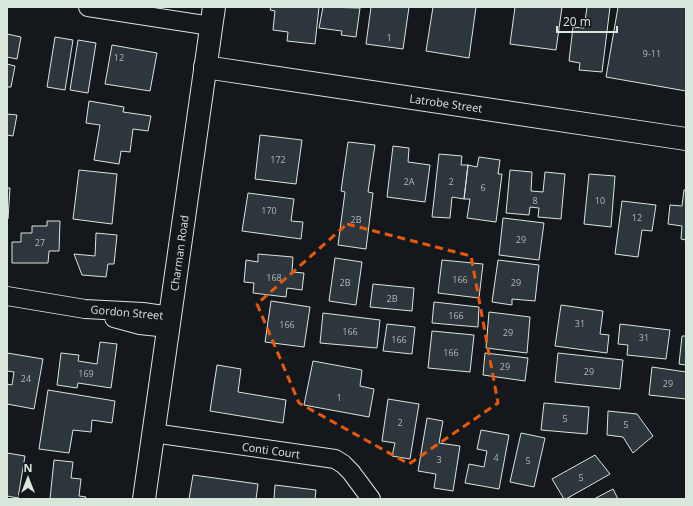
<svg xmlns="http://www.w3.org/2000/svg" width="693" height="506" font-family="'Open Sans',sans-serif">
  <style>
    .building { fill: #2c363c; stroke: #d8e6dc }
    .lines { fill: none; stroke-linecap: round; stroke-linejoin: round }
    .minor-casing { stroke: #d8e6dc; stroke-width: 20 }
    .tertiary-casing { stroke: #d8e6dc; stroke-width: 24 }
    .secondary-casing { stroke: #d8e6dc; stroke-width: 24 }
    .minor { stroke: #14181c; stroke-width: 18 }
    .tertiary { stroke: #14181c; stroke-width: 22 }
    .secondary { stroke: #14181c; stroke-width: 22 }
    .marked { fill: none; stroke: #e8590c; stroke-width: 3; stroke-dasharray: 8 5; stroke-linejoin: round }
    .labels { text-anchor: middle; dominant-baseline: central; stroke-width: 3; stroke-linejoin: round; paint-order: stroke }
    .number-label { font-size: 9px; fill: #adbab4 }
    .street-label { font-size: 11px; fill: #d8e6dc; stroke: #14181c }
  </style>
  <rect width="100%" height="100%" fill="#14181c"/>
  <path class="building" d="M 271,7 L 319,7 L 315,44 L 287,41 L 288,32 L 273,30 L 275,11 L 270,10 Z
    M 323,7 L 360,8 L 356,37 L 341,35 L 342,31 L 319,28 Z
    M 371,7 L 409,7 L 403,49 L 366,44 Z
    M 433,7 L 476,7 L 469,58 L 426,51 Z
    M 515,7 L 562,7 L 556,50 L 510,44 Z
    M 587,7 L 610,7 L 602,72 L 579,70 L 580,63 L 569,61 L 573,27 L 584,28 Z
    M 618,7 L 686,7 L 686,91 L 606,77 Z
    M 7,34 L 21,37 L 17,59 L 7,57 Z
    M 55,37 L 73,40 L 65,90 L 47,87 Z
    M 78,40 L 96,43 L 88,93 L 70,90 Z
    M 112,45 L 157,53 L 150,91 L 105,84 Z
    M 7,64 L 15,66 L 11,87 L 7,87 Z
    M 89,101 L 124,107 L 123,112 L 151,116 L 148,131 L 133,129 L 130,152 L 121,151 L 119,164 L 94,160 L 100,125 L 86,123 Z
    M 7,114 L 17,115 L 13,136 L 7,135 Z
    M 260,135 L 302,140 L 296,184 L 255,179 Z
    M 348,142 L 375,145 L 368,192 L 373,193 L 366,249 L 338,245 L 345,192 L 341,191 Z
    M 393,146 L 409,148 L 408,162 L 430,165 L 425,202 L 387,197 Z
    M 439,154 L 462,156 L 461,165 L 468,165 L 464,199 L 452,197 L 450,218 L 432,217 Z
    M 479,157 L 500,160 L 498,174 L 502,174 L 496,222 L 467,218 L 470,199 L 464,199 L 468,165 L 477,167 Z
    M 79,170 L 117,174 L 112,224 L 73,219 Z
    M 510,170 L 532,172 L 531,191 L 543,192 L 545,172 L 565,174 L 561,219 L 538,217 L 539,208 L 530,207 L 529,215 L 506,213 Z
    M 589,174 L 615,176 L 611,227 L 584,224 Z
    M 7,188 L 10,188 L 8,219 L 7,219 Z
    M 684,190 L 686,190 L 686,240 L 681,239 L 682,226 L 668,224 L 670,205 L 682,206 Z
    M 248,193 L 294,199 L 291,221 L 303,222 L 301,239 L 242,231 Z
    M 622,201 L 656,205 L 652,231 L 642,230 L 638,257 L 615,254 Z
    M 503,218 L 544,223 L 539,260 L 499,255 Z
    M 47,221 L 60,221 L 59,251 L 49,251 L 48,263 L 12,263 L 12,242 L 21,242 L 21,233 L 32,233 L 32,226 L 47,226 Z
    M 96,233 L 117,235 L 114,264 L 108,264 L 106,277 L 82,275 L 74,254 L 95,256 Z
    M 258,254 L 293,257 L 292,272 L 304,273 L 302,290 L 287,288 L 286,297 L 253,293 L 254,283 L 244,282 L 246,260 L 258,262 Z
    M 335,258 L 362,262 L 356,305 L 329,301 Z
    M 442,260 L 483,264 L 479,298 L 438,293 Z
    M 498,260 L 539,265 L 535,301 L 512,299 L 512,305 L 492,302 Z
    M 373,284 L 414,288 L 412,311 L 370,307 Z
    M 271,301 L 310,307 L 304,347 L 265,342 Z
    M 434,302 L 479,307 L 478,327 L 432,323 Z
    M 561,305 L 603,311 L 600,334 L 609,335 L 607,353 L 555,346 Z
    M 489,312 L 530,317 L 527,353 L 486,348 Z
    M 323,313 L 380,320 L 377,348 L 320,343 Z
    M 387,324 L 415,327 L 412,354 L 383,351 Z
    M 620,324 L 670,330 L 666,359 L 627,355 L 628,345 L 618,344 Z
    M 432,331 L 474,335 L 470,372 L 428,368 Z
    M 682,336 L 686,336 L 686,365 L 679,364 Z
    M 100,342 L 117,344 L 111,388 L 78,383 L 77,388 L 57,385 L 61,353 L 79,355 L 78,361 L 97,364 Z
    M 7,353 L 43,359 L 34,409 L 7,404 L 7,384 L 12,385 L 14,372 L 7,371 Z
    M 485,353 L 528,358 L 525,381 L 483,375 Z
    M 558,353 L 623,360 L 620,389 L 555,382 Z
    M 313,361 L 362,370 L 360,386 L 374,389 L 369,417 L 304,405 Z
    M 217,365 L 241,369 L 238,392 L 286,400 L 283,423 L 210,411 Z
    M 652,367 L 686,372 L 686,399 L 649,395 Z
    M 48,390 L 115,401 L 112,423 L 92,420 L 91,432 L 73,430 L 69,453 L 39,449 Z
    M 388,399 L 419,404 L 410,459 L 392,456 L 395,443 L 382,441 Z
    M 544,403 L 589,407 L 587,434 L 541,430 Z
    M 608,411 L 637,414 L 653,436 L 633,453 L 623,437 L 607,435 Z
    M 427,418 L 443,421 L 439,443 L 460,446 L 453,491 L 434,488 L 436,474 L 418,471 Z
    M 481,430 L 509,435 L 499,489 L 465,483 L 469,464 L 484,467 L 487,451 L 477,449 Z
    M 521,433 L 545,438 L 534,487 L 510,482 Z
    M 7,453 L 25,456 L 18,498 L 7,496 Z
    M 595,455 L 610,474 L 566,499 L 564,499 L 552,479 Z
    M 54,460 L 73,462 L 71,478 L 81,479 L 79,496 L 86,497 L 85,499 L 50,499 Z
    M 193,475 L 258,484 L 256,499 L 189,499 Z
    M 275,485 L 316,490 L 315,499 L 274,499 Z
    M 613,489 L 618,499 L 594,499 Z"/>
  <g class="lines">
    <defs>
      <path id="minor" d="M 88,7 L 211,26
        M 7,296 L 85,309 L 143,312 L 170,316
        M 114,318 L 140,325 L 168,328
        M 153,433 L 335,459 L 343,464 L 351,472 L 371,499"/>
      <path id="tertiary" d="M 205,67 L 686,139"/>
      <path id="secondary" d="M 144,499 L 214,7"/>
    </defs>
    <use href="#minor" class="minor-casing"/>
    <use href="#tertiary" class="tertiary-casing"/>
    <use href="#secondary" class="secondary-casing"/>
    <use href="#minor" class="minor"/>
    <use href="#tertiary" class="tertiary"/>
    <use href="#secondary" class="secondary"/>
  </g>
  <path class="marked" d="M 347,224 L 471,256 L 498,403 L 409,464 L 299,403 L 257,304 Z"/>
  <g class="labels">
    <g class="number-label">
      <text x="389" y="37">1</text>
      <text x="652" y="53">9-11</text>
      <text x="119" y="57">12</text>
      <text x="278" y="159">172</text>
      <text x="409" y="181">2A</text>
      <text x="451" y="181">2</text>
      <text x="483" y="187">6</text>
      <text x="535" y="200">8</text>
      <text x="600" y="200">10</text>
      <text x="269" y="210">170</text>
      <text x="637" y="217">12</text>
      <text x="356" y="219">2B</text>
      <text x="521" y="239">29</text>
      <text x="40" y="242">27</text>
      <text x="274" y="277">168</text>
      <text x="460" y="279">166</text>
      <text x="345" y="282">2B</text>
      <text x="516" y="282">29</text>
      <text x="392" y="298">2B</text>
      <text x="456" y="315">166</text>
      <text x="580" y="323">31</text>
      <text x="287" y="324">166</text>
      <text x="350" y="331">166</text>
      <text x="508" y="332">29</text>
      <text x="644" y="337">31</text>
      <text x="399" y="339">166</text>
      <text x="451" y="352">166</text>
      <text x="505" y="366">29</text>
      <text x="589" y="371">29</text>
      <text x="86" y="373">169</text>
      <text x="26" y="378">24</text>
      <text x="668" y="383">29</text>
      <text x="339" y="397">1</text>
      <text x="565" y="418">5</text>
      <text x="400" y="422">2</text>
      <text x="626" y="424">5</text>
      <text x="496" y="457">4</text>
      <text x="439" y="459">3</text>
      <text x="528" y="460">5</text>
      <text x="581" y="477">5</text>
    </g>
    <g class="street-label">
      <text transform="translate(446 103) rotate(8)">Latrobe Street</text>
      <text transform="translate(179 253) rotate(-82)">Charman Road</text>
      <text transform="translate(127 312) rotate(5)">Gordon Street</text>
      <text transform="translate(271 450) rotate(8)">Conti Court</text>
    </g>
  </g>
  <rect width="693" height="506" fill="none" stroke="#d8e6dc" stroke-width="16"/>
  <g transform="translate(28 478)" stroke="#14181c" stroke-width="3" paint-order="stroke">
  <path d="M0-3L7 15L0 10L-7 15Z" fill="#d8e6dc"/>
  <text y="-6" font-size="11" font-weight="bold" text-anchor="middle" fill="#d8e6dc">N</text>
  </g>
  <path d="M557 26v6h60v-6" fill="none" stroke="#d8e6dc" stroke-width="2"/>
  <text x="563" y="26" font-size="12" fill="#d8e6dc" stroke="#14181c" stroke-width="3" paint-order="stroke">20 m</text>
</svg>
